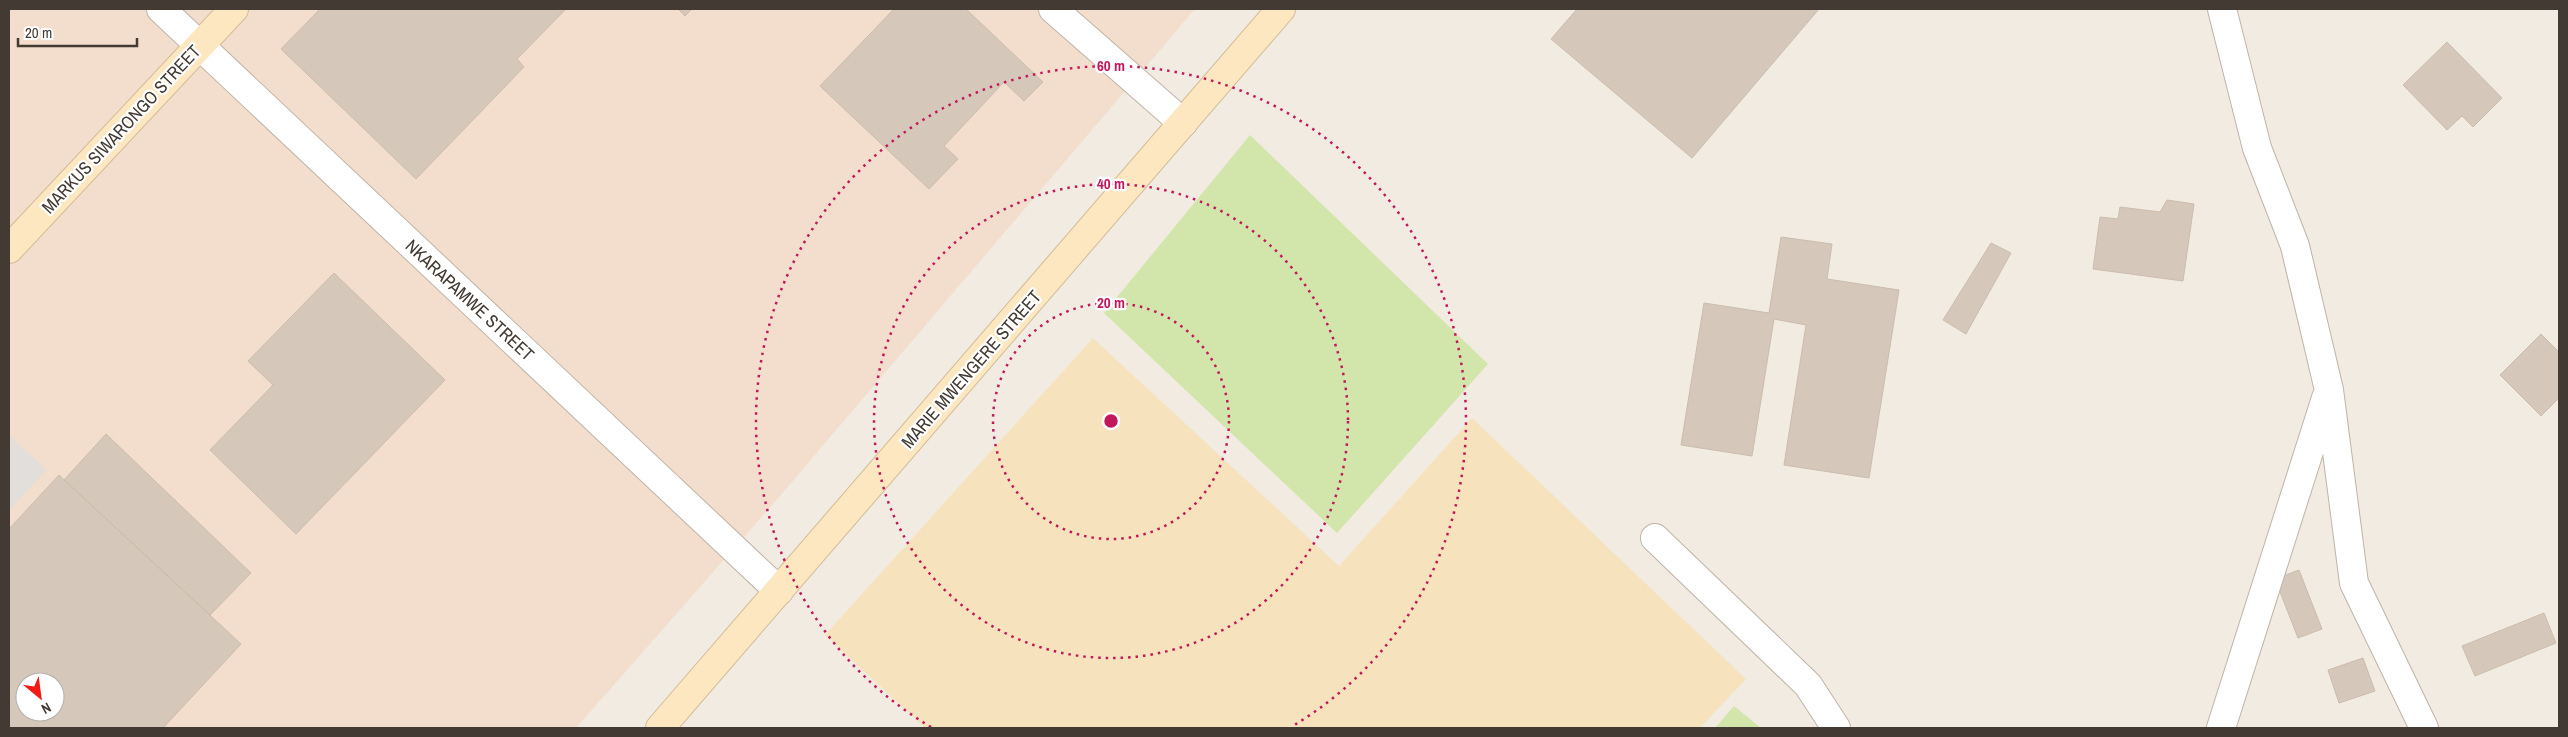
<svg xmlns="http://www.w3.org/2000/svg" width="2568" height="737" font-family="'Archivo Narrow',sans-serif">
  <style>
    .commercial { fill: #f3decd; fill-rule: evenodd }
    .green { fill: #d2e5ab }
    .sand { fill: #f6e3be }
    .parking { fill: #e1dedb }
    .building { fill: #d5c8bb; stroke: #ccbcac; fill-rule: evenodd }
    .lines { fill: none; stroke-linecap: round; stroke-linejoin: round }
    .street-casing { stroke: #bfb4a8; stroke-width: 30 }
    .secondary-casing { stroke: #d3bb95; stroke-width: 30 }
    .street { stroke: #fff; stroke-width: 28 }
    .secondary { stroke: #fde7c0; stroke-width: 28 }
    .ring { fill: none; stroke: #c2185b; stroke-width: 2.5; stroke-dasharray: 2.5 5 }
    .labels { text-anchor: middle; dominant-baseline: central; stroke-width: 4.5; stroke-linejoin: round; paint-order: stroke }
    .street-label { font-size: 18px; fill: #423a33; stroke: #fff }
    .centre { fill: #c2185b; stroke: #fff; stroke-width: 2.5 }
    .ring-label { font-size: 15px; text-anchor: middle; font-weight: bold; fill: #c2185b; stroke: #fff; stroke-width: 4.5; stroke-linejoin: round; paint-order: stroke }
  </style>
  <rect width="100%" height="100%" fill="#f1ebe2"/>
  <path class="commercial" d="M 9,9 L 1195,9 L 774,503 L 576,728 L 9,728 ZM 25,682 L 55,682 L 55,712 L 25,712 Z"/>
  <path class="green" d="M 1250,135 L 1488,364 L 1337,533 L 1104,313 Z
    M 1734,706 L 1761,728 L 1715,728 Z"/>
  <path class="sand" d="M 1093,338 L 1339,566 L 1472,418 L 1746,679 L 1700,728 L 925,728 L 825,635 Z"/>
  <path class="parking" d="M 9,435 L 46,470 L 9,511 Z"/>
  <path class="building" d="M 320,9 L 566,9 L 517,59 L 524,67 L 416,179 L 281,49 Z
    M 678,9 L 692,9 L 685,16 Z
    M 894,9 L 966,9 L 1043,82 L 1024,101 L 1004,82 L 944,146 L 958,159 L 929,189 L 820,86 Z
    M 1577,9 L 1819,9 L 1692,158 L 1551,39 Z
    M 2447,42 L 2502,98 L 2473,127 L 2462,116 L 2447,130 L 2403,85 Z
    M 2167,200 L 2194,204 L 2183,281 L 2093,269 L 2100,217 L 2118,219 L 2120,207 L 2160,212 Z
    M 1781,237 L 1832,244 L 1827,279 L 1899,290 L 1869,478 L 1784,465 L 1806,325 L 1774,319 L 1752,456 L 1681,445 L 1704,303 L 1769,313 Z
    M 1991,243 L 2011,253 L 1966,334 L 1943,320 Z
    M 334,273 L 445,380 L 296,534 L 210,450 L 273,385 L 248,361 Z
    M 2541,334 L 2559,352 L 2559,398 L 2541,416 L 2500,375 Z
    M 106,434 L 251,573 L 210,615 L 64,480 Z
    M 59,475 L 241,644 L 163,728 L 9,728 L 9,529 ZM 25,682 L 55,682 L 55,712 L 25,712 Z
    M 2299,570 L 2322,629 L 2298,638 L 2275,579 Z
    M 2544,613 L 2556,643 L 2475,676 L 2462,646 Z
    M 2363,658 L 2375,691 L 2339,703 L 2328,670 Z"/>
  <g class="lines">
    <defs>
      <path id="street" d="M 161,9 L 779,591
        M 1053,9 L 1183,123
        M 2222,9 L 2257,148 L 2295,246 L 2329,390 L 2354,583 L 2424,728
        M 1655,538 L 1808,685 L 1836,728
        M 2221,728 L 2326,398"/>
      <path id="secondary" d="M 9,249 L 234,9
        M 660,728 L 1281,9"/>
    </defs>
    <use href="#street" class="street-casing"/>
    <use href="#secondary" class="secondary-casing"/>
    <use href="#street" class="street"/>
    <use href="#secondary" class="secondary"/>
  </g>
  <g class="ring">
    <circle cx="1111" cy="421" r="118"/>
    <circle cx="1111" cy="421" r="237"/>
    <path d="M931 727A355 355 0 1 1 1291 727"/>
  </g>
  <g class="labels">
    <g class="street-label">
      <text transform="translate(121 129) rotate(-47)">MARKUS SIWARONGO STREET</text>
      <text transform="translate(470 300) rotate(43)">NKARAPAMWE STREET</text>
      <text transform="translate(971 369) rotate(-49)">MARIE MWENGERE STREET</text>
    </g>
  </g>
  <circle cx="1111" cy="421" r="8" class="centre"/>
  <g class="ring-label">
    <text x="1111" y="71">60 m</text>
    <text x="1111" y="189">40 m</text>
    <text x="1111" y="308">20 m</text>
  </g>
  <rect width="2568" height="737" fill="none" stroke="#423a33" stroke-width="20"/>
  <g transform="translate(40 697) rotate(151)"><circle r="24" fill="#ffffff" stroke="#b3b0ad"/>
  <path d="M0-4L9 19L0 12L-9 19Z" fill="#f41b16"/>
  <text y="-8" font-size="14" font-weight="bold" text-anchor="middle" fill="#423a33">N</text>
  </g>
  <path d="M18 38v8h119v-8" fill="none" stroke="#423a33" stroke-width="2.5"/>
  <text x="25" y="38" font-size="15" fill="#423a33" stroke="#ffffff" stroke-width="4" paint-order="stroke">20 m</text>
</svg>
